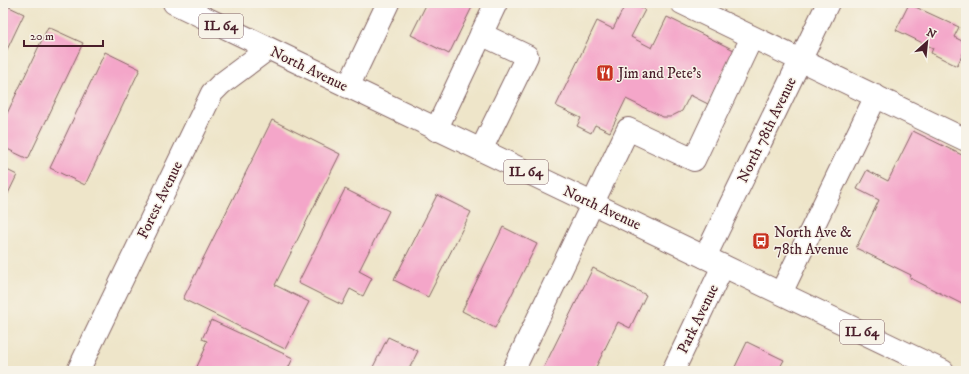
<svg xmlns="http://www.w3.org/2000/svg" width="969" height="374" font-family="'IM FELL DW Pica',serif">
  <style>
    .building { fill: #f4a6c9 }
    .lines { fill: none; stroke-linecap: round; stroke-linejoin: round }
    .minor-casing { stroke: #836462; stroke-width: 24 }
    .major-casing { stroke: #836462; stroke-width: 24 }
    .minor { stroke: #fff; stroke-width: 22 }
    .major { stroke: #fff; stroke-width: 22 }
    .labels { text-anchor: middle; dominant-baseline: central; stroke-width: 3; stroke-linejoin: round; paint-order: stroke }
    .shield { fill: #f7f3e8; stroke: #7e5f64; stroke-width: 1 }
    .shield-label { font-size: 14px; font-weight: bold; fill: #4a1f2b }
    .street-label { font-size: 15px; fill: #4a1f2b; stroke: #f7f3e8 }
    .poi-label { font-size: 15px; fill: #4a1f2b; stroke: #f7f3e8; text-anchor: start }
  </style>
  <rect width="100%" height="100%" fill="#f7f3e8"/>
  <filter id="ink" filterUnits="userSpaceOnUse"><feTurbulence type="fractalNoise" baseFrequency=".025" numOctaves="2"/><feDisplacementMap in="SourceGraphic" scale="8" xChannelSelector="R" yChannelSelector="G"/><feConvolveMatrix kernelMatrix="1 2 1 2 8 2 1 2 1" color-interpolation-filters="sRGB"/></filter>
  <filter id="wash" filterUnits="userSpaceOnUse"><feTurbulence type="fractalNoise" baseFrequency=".012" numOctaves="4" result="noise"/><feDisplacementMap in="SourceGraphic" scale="16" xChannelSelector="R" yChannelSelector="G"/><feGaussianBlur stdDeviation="0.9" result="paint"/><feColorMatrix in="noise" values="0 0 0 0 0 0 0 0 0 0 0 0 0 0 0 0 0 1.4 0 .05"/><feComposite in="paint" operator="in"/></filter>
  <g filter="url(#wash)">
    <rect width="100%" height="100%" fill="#eee5c9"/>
    <g id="blocks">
      <path class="building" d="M 427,3 L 474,3 L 449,54 L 411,35 Z
        M 626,3 L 631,3 L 645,10 L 631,37 L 652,48 L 667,17 L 734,50 L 708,104 L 690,95 L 682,111 L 670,117 L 663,117 L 626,99 L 610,132 L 595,125 L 591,133 L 577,126 L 581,118 L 556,106 L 597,21 L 613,29 Z
        M 953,3 L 966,3 L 966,9 Z
        M 3,4 L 24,14 L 3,58 Z
        M 909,4 L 959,27 L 954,37 L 966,43 L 966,47 L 957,66 L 931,53 L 933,48 L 896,30 Z
        M 48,27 L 83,43 L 28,159 L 3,147 L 3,122 Z
        M 105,52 L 140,69 L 85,185 L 50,168 Z
        M 272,120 L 340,154 L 275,285 L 309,302 L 285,349 L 183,299 Z
        M 913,131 L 966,157 L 966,306 L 910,278 L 911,275 L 856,248 L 879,200 L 857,189 L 867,170 L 888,181 Z
        M 3,168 L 17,175 L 3,204 Z
        M 345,189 L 389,211 L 359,271 L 372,278 L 363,296 L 350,289 L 342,305 L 298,283 Z
        M 437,195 L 471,212 L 428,297 L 394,280 Z
        M 503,227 L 537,244 L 495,328 L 462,311 Z
        M 593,268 L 646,295 L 630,328 L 618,322 L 594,371 L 542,371 Z
        M 211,320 L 293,358 L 287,371 L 234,371 L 226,367 L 224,371 L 195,371 L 205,349 L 204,348 L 207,341 L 202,339 Z
        M 388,337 L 418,351 L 408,371 L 371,371 Z
        M 747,342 L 784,360 L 778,371 L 733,371 Z"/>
    </g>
  </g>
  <g filter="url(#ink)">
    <use href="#blocks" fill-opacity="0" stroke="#836462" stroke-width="1"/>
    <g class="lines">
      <defs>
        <path id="minor" d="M 682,3 L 966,140
          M 348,87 L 388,3
          M 436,130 L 496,3
          M 481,150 L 527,56 L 481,34
          M 705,257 L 828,3
          M 781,293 L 876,96
          M 78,371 L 212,93 L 221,84 L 268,49
          M 513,371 L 628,129 L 694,160 L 752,37
          M 673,371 L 723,266"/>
        <path id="major" d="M 174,3 L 943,371"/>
      </defs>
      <use href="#minor" class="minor-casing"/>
      <use href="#major" class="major-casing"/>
      <use href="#minor" class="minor"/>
      <use href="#major" class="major"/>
    </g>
  </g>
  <defs>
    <symbol id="restaurant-square" viewBox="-11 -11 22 22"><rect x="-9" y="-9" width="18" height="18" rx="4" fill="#c8321e" stroke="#f7f3e8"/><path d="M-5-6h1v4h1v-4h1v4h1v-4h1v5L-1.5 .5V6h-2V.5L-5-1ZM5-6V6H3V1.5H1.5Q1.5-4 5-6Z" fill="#fff"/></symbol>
    <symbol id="bus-square" viewBox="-11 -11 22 22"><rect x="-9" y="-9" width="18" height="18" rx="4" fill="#c8321e" stroke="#f7f3e8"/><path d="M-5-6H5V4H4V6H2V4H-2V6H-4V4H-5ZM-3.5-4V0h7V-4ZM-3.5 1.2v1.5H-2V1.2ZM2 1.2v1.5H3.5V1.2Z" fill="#fff"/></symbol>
  </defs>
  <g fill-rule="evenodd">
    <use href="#restaurant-square" x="595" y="63" width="20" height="20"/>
    <use href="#bus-square" x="751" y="231" width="20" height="20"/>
  </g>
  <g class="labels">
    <g class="shield">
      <rect x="199" y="14" width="44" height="24" rx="3"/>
      <rect x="504" y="160" width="44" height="24" rx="3"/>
      <rect x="840" y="320" width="44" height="24" rx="3"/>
    </g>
    <g class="shield-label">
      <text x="221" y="26">IL 64</text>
      <text x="526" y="172">IL 64</text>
      <text x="862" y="332">IL 64</text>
    </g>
    <g class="street-label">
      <text transform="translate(309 69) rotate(26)">North Avenue</text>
      <text transform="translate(767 130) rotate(-64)">North 78th Avenue</text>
      <text transform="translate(160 200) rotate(-64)">Forest Avenue</text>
      <text transform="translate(602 208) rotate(25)">North Avenue</text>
      <text transform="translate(698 319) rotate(-64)">Park Avenue</text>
    </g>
    <g class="poi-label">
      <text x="618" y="73">Jim and Pete's</text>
      <text x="774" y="232">North Ave &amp;<tspan x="774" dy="17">78th Avenue</tspan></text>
    </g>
  </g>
  <rect width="969" height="374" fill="none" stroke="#f7f3e8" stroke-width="16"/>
  <g transform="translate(927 42) rotate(27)" stroke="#f7f3e8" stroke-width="3" paint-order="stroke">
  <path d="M0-3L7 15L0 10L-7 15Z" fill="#4a1f2b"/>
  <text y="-6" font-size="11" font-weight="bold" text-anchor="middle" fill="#4a1f2b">N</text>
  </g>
  <path d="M24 40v6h79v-6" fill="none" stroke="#4a1f2b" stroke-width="2"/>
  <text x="30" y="40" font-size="12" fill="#4a1f2b" stroke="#f7f3e8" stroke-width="3" paint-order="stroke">20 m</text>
</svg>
